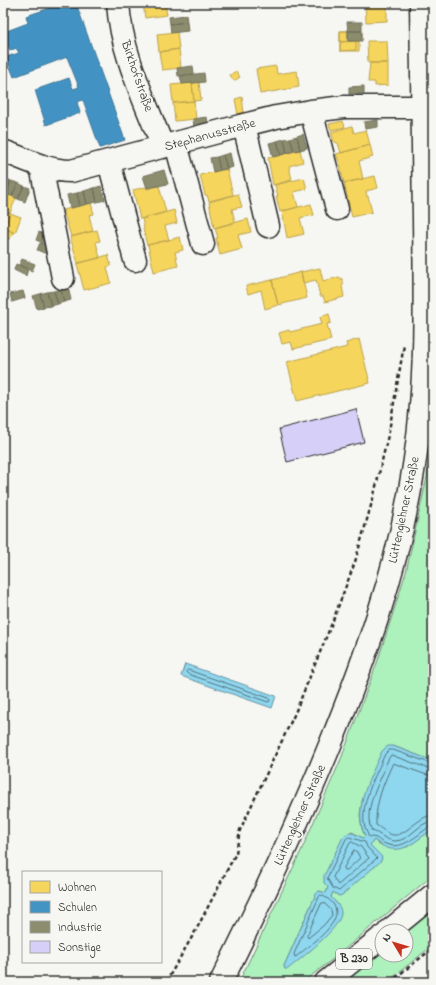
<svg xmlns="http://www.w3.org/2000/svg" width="436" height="985" font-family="'Indie Flower',sans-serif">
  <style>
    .green { fill: #adf1bc; stroke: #6c8e74 }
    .water { fill: #8ed7ef; stroke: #6692a1 }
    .homes { fill: #f6d55c; stroke: #b9a24d }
    .schools { fill: #4393c3; stroke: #3c7495 }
    .industry { fill: #8c8c6e; stroke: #6f6f5a }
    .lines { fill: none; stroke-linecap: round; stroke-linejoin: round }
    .shore { stroke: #537079; stroke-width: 1 }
    .building { fill: #d6d0f8; stroke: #2b2b2b }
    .minor-casing { stroke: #2b2b2b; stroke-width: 25 }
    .major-casing { stroke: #2b2b2b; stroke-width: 25 }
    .path { stroke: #2b2b2b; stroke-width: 2.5; stroke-dasharray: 4 3; stroke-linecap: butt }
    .minor { stroke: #f6f6f2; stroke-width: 22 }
    .major { stroke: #f6f6f2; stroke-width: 22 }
    .labels { text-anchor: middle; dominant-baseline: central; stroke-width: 4; stroke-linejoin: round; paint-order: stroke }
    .shield { fill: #f6f6f2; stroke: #686867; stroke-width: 1 }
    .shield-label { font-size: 12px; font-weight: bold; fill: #2b2b2b }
    .street-label { font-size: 13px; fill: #2b2b2b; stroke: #f6f6f2 }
  </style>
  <rect width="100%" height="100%" fill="#f6f6f2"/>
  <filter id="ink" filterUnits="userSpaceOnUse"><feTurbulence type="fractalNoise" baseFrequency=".025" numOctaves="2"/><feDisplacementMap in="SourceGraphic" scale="8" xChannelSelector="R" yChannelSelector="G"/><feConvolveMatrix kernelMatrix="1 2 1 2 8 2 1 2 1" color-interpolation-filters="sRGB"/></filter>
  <g filter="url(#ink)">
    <path class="green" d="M 433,431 L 433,761 L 393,746 L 362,801 L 360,815 L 362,829 L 365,836 L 363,838 L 352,832 L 348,833 L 326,893 L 319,891 L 316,894 L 284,966 L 285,969 L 339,906 L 331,897 L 333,892 L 339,896 L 382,857 L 370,845 L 374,840 L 379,845 L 407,847 L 433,829 L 433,875 L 333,959 L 303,982 L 239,982 L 301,851 L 341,759 L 377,663 L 406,572 L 427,477 Z
      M 433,909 L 433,945 L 387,982 L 344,982 L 382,951 L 382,955 L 406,955 L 406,931 Z"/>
    <path class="water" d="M 185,664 L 276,696 L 272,708 L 181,676 Z
      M 388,746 L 393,746 L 433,761 L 433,829 C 411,844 398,860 374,840 L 370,845 L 382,857 L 381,861 L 342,895 L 339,896 L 333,892 L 331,897 C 335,902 341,906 341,913 C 341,928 300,959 288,969 L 285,969 L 284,966 L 316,894 L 319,891 L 326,893 L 328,887 L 324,883 L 324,876 L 343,837 C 349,830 355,834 363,838 L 365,836 C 352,808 371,776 382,751 Z"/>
    <path class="homes" d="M 143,3 L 165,3 L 167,15 L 145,18 Z
      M 365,3 L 387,3 L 387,21 L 366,22 Z
      M 340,31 L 348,31 L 348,41 L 340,42 Z
      M 340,31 L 348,31 L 348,41 L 359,41 L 359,51 L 340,51 Z
      M 348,31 L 362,31 L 362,40 L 348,41 Z
      M 177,32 L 179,49 L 159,52 L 157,34 Z
      M 356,41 L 356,50 L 340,51 L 340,42 Z
      M 367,41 L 387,41 L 388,63 L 368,63 Z
      M 179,49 L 181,68 L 162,70 L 159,52 Z
      M 370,63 L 388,63 L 388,85 L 375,86 L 375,82 L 368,82 Z
      M 276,66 L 277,74 L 297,71 L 299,87 L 260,94 L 256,69 Z
      M 236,71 L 240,77 L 234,81 L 230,75 Z
      M 199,82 L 201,100 L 194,101 L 192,83 Z
      M 192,83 L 194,101 L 173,103 L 171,85 Z
      M 242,97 L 244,114 L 238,115 L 235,99 Z
      M 194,101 L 196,119 L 175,121 L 173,103 Z
      M 343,121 L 345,127 L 331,130 L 329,124 Z
      M 352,126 L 354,133 L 366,130 L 370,145 L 341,153 L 338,143 L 334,142 L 331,132 Z
      M 370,145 L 373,157 L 359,161 L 363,179 L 344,183 L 340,167 L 341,167 L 336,154 Z
      M 300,150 L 303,162 L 289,166 L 292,180 L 273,185 L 268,158 Z
      M 227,169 L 233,195 L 209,201 L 207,195 L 205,195 L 200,175 Z
      M 375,176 L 378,188 L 366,191 L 367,197 L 368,196 L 372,212 L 352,217 L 344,183 Z
      M 304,178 L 307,189 L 294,192 L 298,207 L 280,212 L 276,196 L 278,196 L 275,185 Z
      M 159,186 L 166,212 L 140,219 L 133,190 L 146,187 L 147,189 Z
      M 3,193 L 16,198 L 10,213 L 3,210 Z
      M 238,194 L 242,207 L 232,209 L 235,222 L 214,228 L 209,202 Z
      M 91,203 L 94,214 L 89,215 L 93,231 L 71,237 L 63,210 Z
      M 311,204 L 314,215 L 300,218 L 304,234 L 287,238 L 282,211 Z
      M 3,210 L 10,213 L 5,228 L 3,228 Z
      M 174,210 L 177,223 L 165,226 L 169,240 L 147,245 L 143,229 L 144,228 L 142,219 Z
      M 10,213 L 21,217 L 15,233 L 5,228 Z
      M 248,219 L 251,232 L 238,235 L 242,249 L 220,255 L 216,238 L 218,238 L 215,228 Z
      M 3,228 L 13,232 L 10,239 L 3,237 Z
      M 97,230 L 100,241 L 96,242 L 100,258 L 78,263 L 70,237 Z
      M 180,237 L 183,250 L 175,252 L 178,266 L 154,272 L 148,245 Z
      M 108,255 L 111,266 L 107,267 L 111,283 L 84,290 L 77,264 Z
      M 320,268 L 323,281 L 339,277 L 340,278 L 342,279 L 344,284 L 342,286 L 344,297 L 325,302 L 323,296 L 320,296 L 316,280 L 303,283 L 301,272 Z
      M 301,272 L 307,298 L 278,305 L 272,280 Z
      M 272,280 L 278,305 L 265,309 L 261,290 L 248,294 L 246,286 Z
      M 329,314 L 331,323 L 327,324 L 331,340 L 293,349 L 291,342 L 282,344 L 279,333 L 289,330 L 290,332 L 322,324 L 320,317 Z
      M 359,339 L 370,383 L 297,401 L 287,362 L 347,347 L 346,343 Z"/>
    <path class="schools" d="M 48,3 L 76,3 L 125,140 L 100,148 L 83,100 L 77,102 L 80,113 L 46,125 L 35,90 L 69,78 L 73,89 L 79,87 L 67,57 L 14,77 L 6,57 L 19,53 L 16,48 L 10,51 L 4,32 L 28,23 L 26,16 L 50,8 Z"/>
    <path class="industry" d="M 186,15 L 187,22 L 170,24 L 169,17 Z
      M 187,22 L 188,31 L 171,33 L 170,24 Z
      M 347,22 L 362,22 L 362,31 L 348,31 Z
      M 348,31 L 362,31 L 362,41 L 348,41 Z
      M 193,66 L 194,74 L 178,76 L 177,68 Z
      M 204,73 L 205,82 L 182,84 L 180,76 Z
      M 364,86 L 364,94 L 349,94 L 349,87 Z
      M 207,117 L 208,124 L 194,126 L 193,119 Z
      M 378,120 L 378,127 L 365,129 L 364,122 Z
      M 303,134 L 307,148 L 300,150 L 297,136 Z
      M 297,136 L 300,150 L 294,151 L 290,138 Z
      M 290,138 L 294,151 L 287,153 L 284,139 Z
      M 284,139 L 287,153 L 281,155 L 277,141 Z
      M 277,141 L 281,155 L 273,157 L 269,143 Z
      M 230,153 L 233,167 L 227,169 L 223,155 Z
      M 223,155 L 227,169 L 220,170 L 217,157 Z
      M 217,157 L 220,170 L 213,172 L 210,158 Z
      M 164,170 L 168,184 L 147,188 L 143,176 Z
      M 5,178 L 11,181 L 6,194 L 3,193 L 3,183 Z
      M 11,181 L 18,183 L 12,196 L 6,194 Z
      M 18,183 L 24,186 L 18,199 L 12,196 Z
      M 24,186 L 30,188 L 25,202 L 18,199 Z
      M 101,186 L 105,200 L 97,202 L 94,188 Z
      M 94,188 L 97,202 L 87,204 L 84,191 Z
      M 84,191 L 87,204 L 80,206 L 77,193 Z
      M 77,193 L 80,206 L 70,208 L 67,195 Z
      M 39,232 L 51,237 L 48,245 L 36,240 Z
      M 40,243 L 52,248 L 49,255 L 37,250 Z
      M 22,259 L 35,264 L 32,271 L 19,265 Z
      M 16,264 L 28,269 L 26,276 L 14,270 Z
      M 68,287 L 71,300 L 64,302 L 61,289 Z
      M 61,289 L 64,302 L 58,304 L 54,291 Z
      M 23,291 L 25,298 L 12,302 L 10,294 Z
      M 54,291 L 58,304 L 51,306 L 47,292 Z
      M 47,292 L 51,306 L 44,307 L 40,294 Z
      M 40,294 L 44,307 L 37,309 L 33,296 Z"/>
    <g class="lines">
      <path class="shore" d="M 188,670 L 269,698 L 270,701 L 268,702 L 188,674 L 186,672 Z
        M 433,764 L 393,750 L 389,750 L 385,754 C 376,775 359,804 365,828 C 366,831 368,834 369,837 C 380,837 377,841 386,844 C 402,851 417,835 429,827 L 433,826
        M 433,770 L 391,755 C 387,760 385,767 383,773 C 376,789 363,813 372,831 C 380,833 386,841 395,841 C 410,841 418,822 433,821
        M 433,776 L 427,775 L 393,763 C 384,782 375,803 376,825 C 380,827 387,834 393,835 C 405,837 418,816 433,815
        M 349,837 L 365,842 L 367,847 L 377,858 L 339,891 L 333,888 L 327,878 L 346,839 Z
        M 352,842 L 361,847 L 369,858 L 338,885 L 333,877 L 350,843 Z
        M 354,850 L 357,852 L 360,858 L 347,870 L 345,870 L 344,868 Z
        M 321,895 C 360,913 313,942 297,956 L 295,957 L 294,954 L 319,897 Z
        M 322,903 L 324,903 L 331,910 L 332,915 L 324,925 L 308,938 L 307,936 Z"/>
    </g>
    <path class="building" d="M 356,409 L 364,442 L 287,462 L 279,429 Z"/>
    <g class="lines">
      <defs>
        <path id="minor" d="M 118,3 C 121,53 145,101 163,147
          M 311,111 L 337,209
          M 244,125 L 268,226
          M 176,144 L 203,244
          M 3,151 C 25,159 47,171 71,171 L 244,125 L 276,117 L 311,111 L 344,107 L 433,107
          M 109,162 L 135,260
          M 41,166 L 63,278
          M 221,982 C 260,904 297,826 330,745 C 366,657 398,567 413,472 C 427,388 425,303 424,218 C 423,146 422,75 421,3"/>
        <path id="major" d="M 389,931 L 433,895
          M 326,982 L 382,937"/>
      </defs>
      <use href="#minor" class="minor-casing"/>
      <use href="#major" class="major-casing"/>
      <path class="path" d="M 166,982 L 196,930 L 236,853 L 240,830 L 295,713 L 332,623 L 355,562 L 374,495 L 389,431 L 404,345
        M 390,982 L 433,948"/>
      <use href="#minor" class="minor"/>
      <use href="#major" class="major"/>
    </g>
  </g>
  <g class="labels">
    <rect class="shield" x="336" y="949" width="36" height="20" rx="3"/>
    <g class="shield-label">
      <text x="354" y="959">B 230</text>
    </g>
    <g class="street-label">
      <text transform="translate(137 76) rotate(71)">Birkhofstraße</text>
      <text transform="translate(210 135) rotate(-15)">Stephanusstraße</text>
      <text transform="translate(404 510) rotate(-78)">Lüttenglehner Straße</text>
      <text transform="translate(300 815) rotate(-66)">Lüttenglehner Straße</text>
    </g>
  </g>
  <rect width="436" height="985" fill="none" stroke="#f6f6f2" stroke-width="16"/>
  <rect x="8" y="8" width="420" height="969" fill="none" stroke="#2b2b2b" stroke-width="1.5" filter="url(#ink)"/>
  <rect x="22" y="871" width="140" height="92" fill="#f6f6f2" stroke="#a5a5a2"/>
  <rect x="30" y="881" width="20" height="12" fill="#f6d55c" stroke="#a5a5a2"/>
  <text x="58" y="891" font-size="12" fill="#2b2b2b">Wohnen</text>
  <rect x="30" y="901" width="20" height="12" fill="#4393c3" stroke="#a5a5a2"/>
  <text x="58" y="911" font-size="12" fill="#2b2b2b">Schulen</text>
  <rect x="30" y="921" width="20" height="12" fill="#8c8c6e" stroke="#a5a5a2"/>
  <text x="58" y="931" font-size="12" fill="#2b2b2b">Industrie</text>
  <rect x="30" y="941" width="20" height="12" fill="#d6d0f8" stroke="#a5a5a2"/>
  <text x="58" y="951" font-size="12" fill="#2b2b2b">Sonstige</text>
  <g transform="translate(394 943) rotate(308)"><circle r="19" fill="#f6f6f2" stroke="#a5a5a2"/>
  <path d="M0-3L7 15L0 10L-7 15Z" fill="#c8321e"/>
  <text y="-6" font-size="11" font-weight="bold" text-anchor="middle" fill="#2b2b2b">N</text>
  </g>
</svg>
